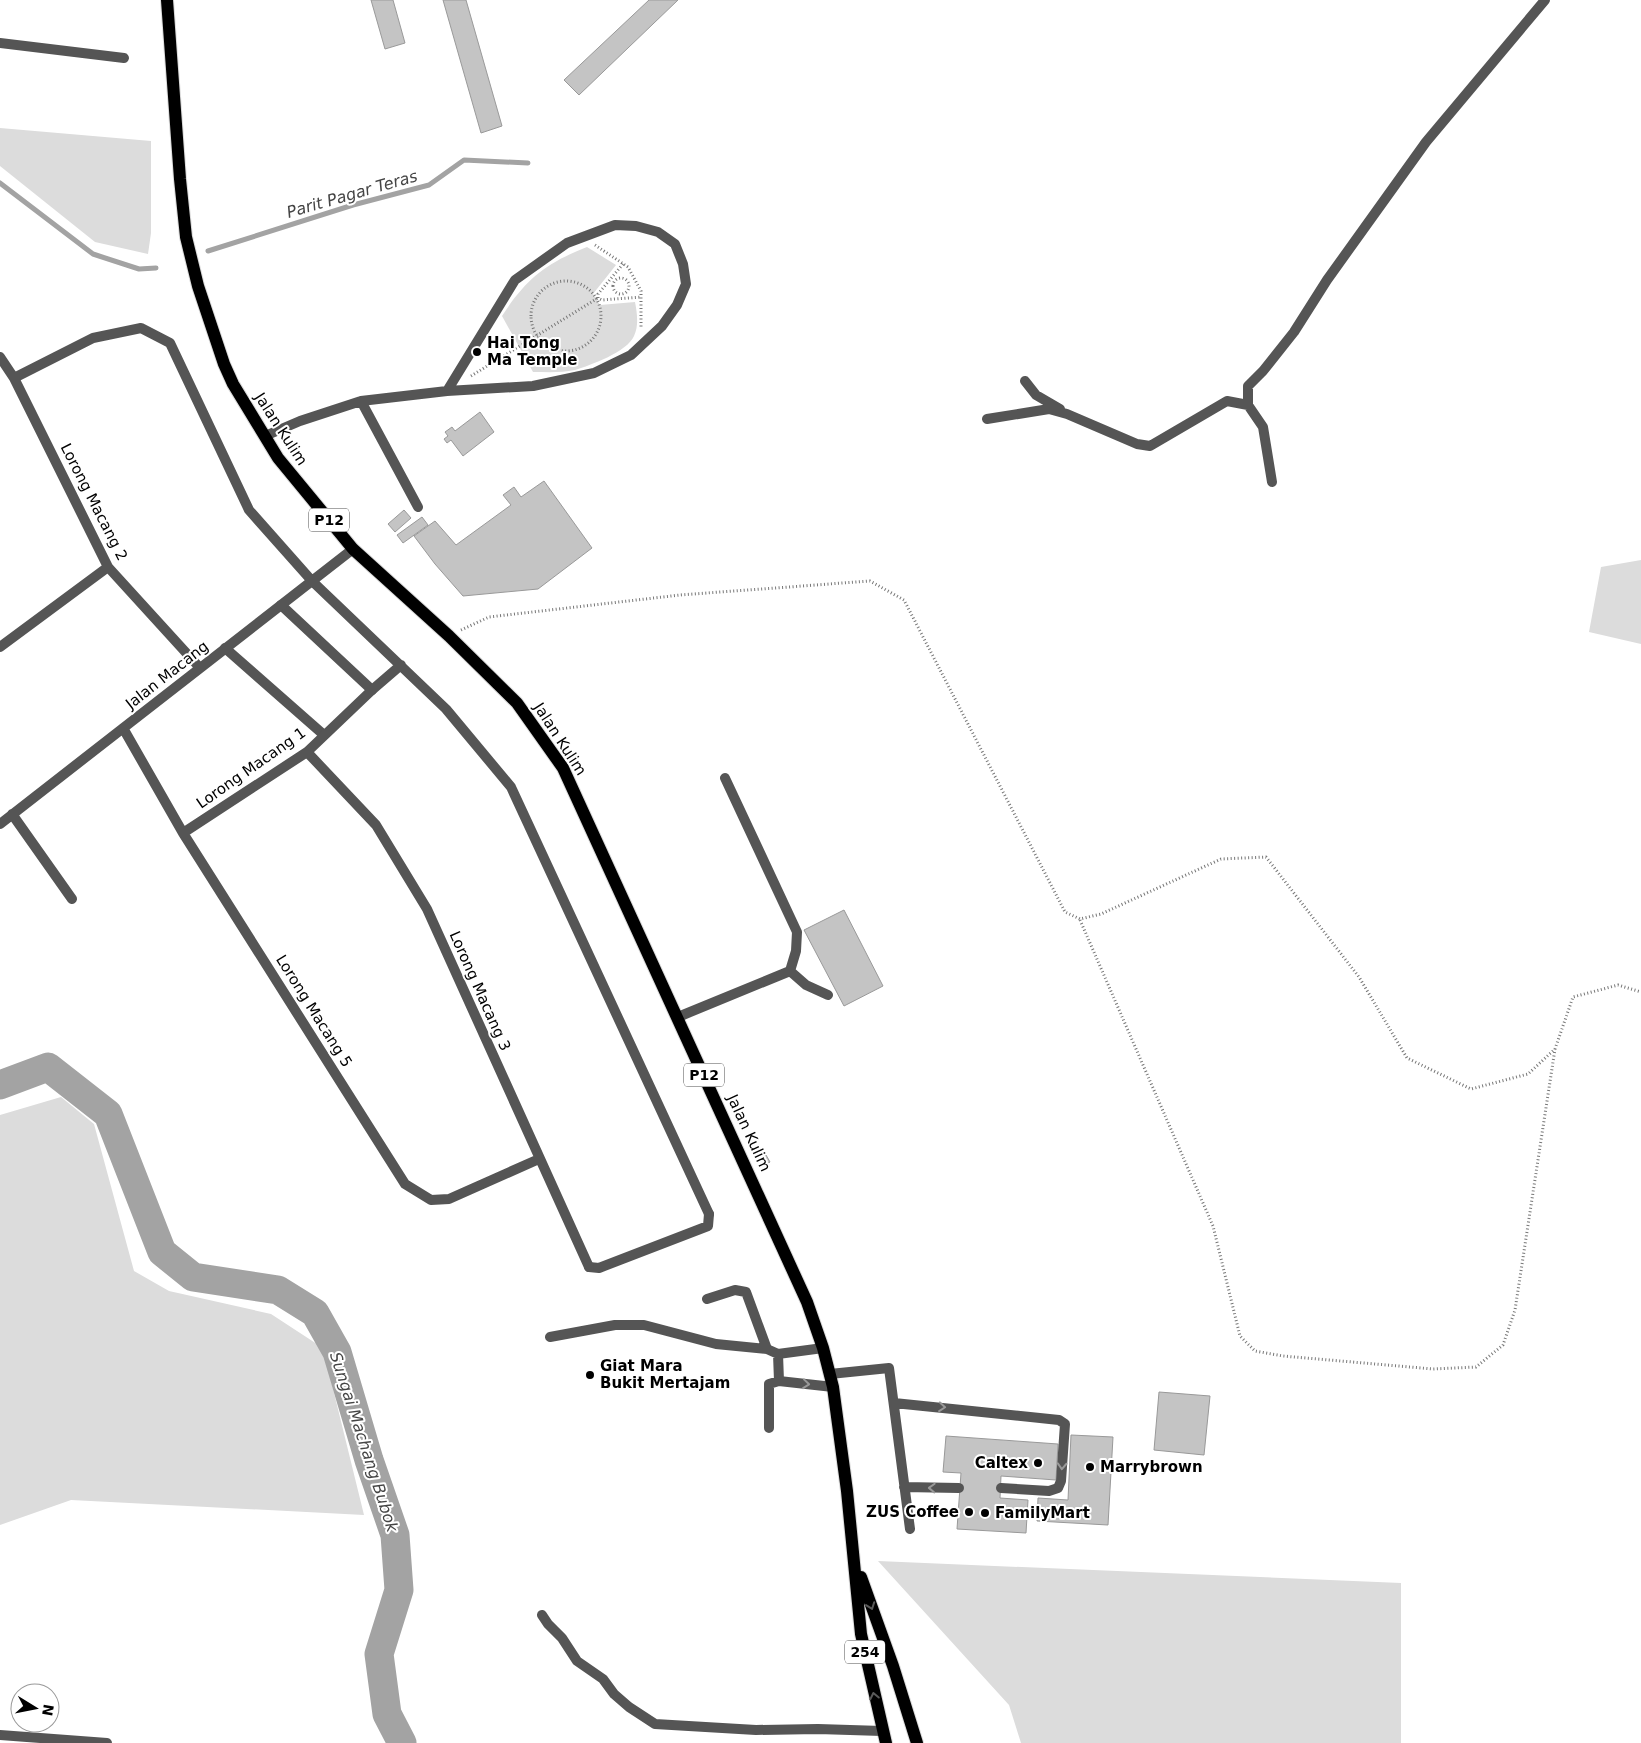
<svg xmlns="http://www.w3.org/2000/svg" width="1641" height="1743" font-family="'DejaVu Sans',sans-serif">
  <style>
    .green { fill: #dcdcdc }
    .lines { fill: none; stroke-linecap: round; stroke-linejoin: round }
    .stream { stroke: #a3a3a3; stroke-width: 5 }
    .river { stroke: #a3a3a3; stroke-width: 29 }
    .building { fill: #c4c4c4; stroke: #999 }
    .primary-casing { stroke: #dbdbdb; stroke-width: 14 }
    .path { stroke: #777; stroke-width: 3; stroke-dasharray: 1 2.5; stroke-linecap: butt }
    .service { stroke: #555; stroke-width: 10 }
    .minor { stroke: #555; stroke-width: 10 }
    .primary { stroke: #000; stroke-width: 12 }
    .oneway { stroke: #999 }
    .oneway2 { stroke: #595959 }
    .poi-dot { fill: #000; stroke: #fff; stroke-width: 2 }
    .labels { text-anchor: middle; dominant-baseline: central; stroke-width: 4; stroke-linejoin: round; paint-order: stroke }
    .shield { fill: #fff; stroke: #4c4c4c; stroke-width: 1 }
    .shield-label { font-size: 14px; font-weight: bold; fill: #000 }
    .poi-label { font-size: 15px; font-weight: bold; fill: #000; stroke: #fff; text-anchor: start }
    .street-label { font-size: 15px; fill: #000; stroke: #fff }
    .water-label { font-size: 16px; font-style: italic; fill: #444; stroke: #fff }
  </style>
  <rect width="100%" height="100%" fill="#fff"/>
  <path class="green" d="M 0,128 L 151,141 L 151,233 L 148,254 L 95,242 L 0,166 Z
    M 587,247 L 616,265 L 593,294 L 600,305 L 635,302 C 637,312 639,326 634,336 C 627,352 591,365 575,370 C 561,373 547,372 533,372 L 502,316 C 526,279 546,263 587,247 Z
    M 1641,560 L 1641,644 L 1589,632 L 1601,567 Z
    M 61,1097 L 94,1124 L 134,1271 L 169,1291 L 271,1314 L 323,1348 L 364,1515 L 71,1500 L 0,1525 L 0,1115 Z
    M 878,1561 L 1401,1583 L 1401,1743 L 1021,1743 L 1009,1705 Z"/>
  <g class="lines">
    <path class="stream" d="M 0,183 L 93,254 L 139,269 L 156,268
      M 208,251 L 353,205 L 429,185 L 464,160 L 528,163"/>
    <path class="river" d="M 0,1085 L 48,1067 L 108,1114 L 162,1252 L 193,1277 L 278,1290 L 315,1313 L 337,1352 L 369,1460 L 395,1535 L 399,1590 L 379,1654 L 387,1714 L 402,1743"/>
  </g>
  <path class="building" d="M 371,0 L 393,0 L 405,43 L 385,49 Z
    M 443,0 L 466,0 L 502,126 L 481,133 Z
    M 649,0 L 678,0 L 579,95 L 564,80 Z
    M 480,412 L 494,432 L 463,456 L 451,440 L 447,443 L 444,439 L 448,436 L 445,432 L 452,427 L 455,431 Z
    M 544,481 L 592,548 L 538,589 L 463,596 L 435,564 L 414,536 L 435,521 L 456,545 L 511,505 L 503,495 L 514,487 L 521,497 Z
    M 404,510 L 411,518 L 395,532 L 388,524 Z
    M 422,517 L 428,525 L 403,543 L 397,535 Z
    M 844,910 L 883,986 L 844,1006 L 804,930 Z
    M 766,1155 L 770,1162 L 764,1166 L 760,1158 Z
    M 1159,1392 L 1210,1396 L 1204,1455 L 1154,1450 Z
    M 1071,1435 L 1113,1437 L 1108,1525 L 1037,1521 L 1038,1498 L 1068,1500 Z
    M 946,1436 L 1058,1444 L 1056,1480 L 1001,1476 L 1000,1498 L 1028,1500 L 1026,1533 L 957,1529 L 961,1473 L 943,1472 Z"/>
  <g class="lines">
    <defs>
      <path id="primary" d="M 167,0 L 180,179 L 186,237 L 198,286 L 224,364 L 233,384 L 278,458 L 353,549 L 449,636 L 517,703 L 563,768 L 807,1302 L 823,1348 L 833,1387 L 847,1491 L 861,1634 L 886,1743
        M 861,1577 L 893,1666 L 917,1743"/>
    </defs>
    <use href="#primary" class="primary-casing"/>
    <path class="path" d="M 595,245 L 628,267 L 641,291 L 641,327
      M 623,264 L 598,294 L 598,298 L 602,300 L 641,297
      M613 286a8 8 0 1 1 16 0a8 8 0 1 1-16 0Z
      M531 316a35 35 0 1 1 70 0a35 35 0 1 1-70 0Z
      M 471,376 L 598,298
      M 461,630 L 489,617 L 680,595 L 870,581 L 904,600 L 1065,912 L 1080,919 L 1101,914 L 1221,859 L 1266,857 L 1359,977 L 1407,1058 L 1471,1089 L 1528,1074 L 1555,1049 L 1573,997 L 1618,985 L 1641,992
      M 1080,920 L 1213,1226 L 1240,1336 L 1255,1351 L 1283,1356 L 1433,1369 L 1476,1367 L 1503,1345 L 1515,1310 L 1555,1049"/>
    <path class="service" d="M 1025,381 L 1036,395 L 1060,409
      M 361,401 L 418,507
      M 987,419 L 1049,409 L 1067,414 L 1137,444 L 1150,446 L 1227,401 L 1248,405
      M 265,436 L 300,421 L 361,401 L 447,391 L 533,386 L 594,373 L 631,355 L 662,326 L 677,305 L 686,284 L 683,264 L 675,244 L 658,232 L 636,226 L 615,225 L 567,243 L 515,280 L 447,391
      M 1272,482 L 1263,427 L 1248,405 L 1248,386 L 1263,371 L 1294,332 L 1327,280 L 1426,142 L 1545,0
      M 281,605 L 372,690
      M 225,648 L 324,735
      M 725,778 L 797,932 L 796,951 L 790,971
      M 678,1017 L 790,971 L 806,985 L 828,995
      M 589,1267 L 599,1268 L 708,1226 L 709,1214
      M 707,1299 L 735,1290 L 746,1292 L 767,1349 L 778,1354 L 823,1348
      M 550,1337 L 615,1325 L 644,1325 L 716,1344 L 767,1349
      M 778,1354 L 779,1381
      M 830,1374 L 889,1368 L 910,1529
      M 894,1403 L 1059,1420 L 1065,1424 L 1061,1481 L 1058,1488 L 1049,1491 L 1001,1488
      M 769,1428 L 769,1384 L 779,1381 L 833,1387
      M 904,1487 L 959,1488
      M 542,1615 L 548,1624 L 562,1638 L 577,1661 L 603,1679 L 614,1694 L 629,1707 L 655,1724 L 756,1730 L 818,1729 L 882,1731"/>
    <path class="minor" d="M 0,43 L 124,58
      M 0,357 L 14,378 L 108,567 L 200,668
      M 14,378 L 93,338 L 141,328 L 170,343 L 249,510 L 312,581 L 446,709 L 511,787 L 709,1214
      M 0,647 L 108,567
      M 123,728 L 183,833 L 405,1184 L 431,1200 L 449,1199 L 539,1159
      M 307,752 L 376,825 L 427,909 L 589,1267
      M 12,814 L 72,899
      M 0,824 L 353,549
      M 183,833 L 307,752 L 372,690 L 401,665
      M 0,1735 L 107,1743"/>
    <use href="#primary" class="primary"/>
  </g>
  <defs><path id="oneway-chevron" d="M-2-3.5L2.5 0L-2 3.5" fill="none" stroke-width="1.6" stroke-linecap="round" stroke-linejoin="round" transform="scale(1.25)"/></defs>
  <g class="oneway">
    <use href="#oneway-chevron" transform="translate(806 1384) rotate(6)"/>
    <use href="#oneway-chevron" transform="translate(942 1407) rotate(5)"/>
    <use href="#oneway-chevron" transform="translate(1062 1466) rotate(93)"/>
    <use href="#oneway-chevron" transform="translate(932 1488) rotate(-178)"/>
  </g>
  <g class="oneway2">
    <use href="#oneway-chevron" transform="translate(871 1606) rotate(70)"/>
    <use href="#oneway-chevron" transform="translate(874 1696) rotate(-102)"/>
  </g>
  <g class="poi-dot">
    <circle cx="477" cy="352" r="5"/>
    <circle cx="590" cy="1375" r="5"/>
    <circle cx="1038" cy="1463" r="5"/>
    <circle cx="1090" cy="1467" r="5"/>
    <circle cx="969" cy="1512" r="5"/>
    <circle cx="985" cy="1513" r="5"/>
  </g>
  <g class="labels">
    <g class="shield">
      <rect x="309" y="508.5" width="40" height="23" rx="4"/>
      <rect x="684" y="1063.5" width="40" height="23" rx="4"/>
      <rect x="845" y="1640.5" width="40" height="23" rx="4"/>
    </g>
    <g class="shield-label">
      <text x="329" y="520">P12</text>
      <text x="704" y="1075">P12</text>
      <text x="865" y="1652">254</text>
    </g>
    <g class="poi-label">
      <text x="487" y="343">Hai Tong<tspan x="487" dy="17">Ma Temple</tspan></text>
      <text x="600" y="1366">Giat Mara<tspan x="600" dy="17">Bukit Mertajam</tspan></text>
      <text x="1028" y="1463" text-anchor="end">Caltex</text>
      <text x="1100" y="1467">Marrybrown</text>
      <text x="959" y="1512" text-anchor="end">ZUS Coffee</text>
      <text x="995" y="1513">FamilyMart</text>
    </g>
    <g class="street-label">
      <text transform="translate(281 429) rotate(57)">Jalan Kulim</text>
      <text transform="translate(94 502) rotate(63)">Lorong Macang 2</text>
      <text transform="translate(167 675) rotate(-38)">Jalan Macang</text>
      <text transform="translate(560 739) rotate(57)">Jalan Kulim</text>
      <text transform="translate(251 768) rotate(-35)">Lorong Macang 1</text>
      <text transform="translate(480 991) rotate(66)">Lorong Macang 3</text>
      <text transform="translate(314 1011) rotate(58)">Lorong Macang 5</text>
      <text transform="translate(749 1133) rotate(65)">Jalan Kulim</text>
    </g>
    <g class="water-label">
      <text transform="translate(352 194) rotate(-16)">Parit Pagar Teras</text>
      <text transform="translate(364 1442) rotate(72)">Sungai Machang Bubok</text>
    </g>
  </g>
  <g transform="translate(35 1708) rotate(100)"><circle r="24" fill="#ffffff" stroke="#999999"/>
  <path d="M0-4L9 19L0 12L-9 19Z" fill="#000000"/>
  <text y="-8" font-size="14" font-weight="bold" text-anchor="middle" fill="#000000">N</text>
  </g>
</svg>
